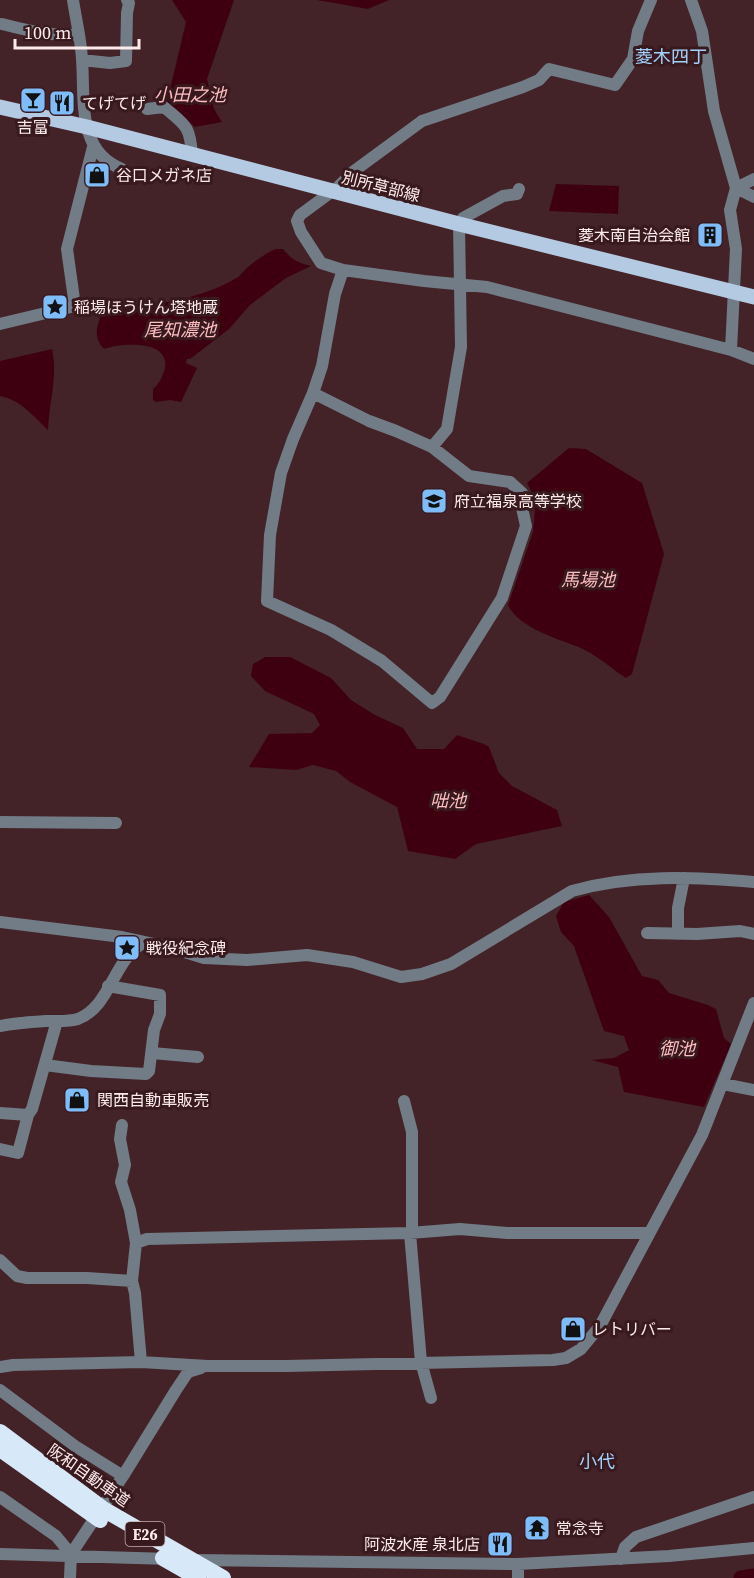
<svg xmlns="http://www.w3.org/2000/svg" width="754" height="1578" font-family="'Source Serif 4','Noto Sans JP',serif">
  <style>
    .water { fill: #3e0010 }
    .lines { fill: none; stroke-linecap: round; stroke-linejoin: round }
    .river { stroke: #3e0010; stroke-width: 15 }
    .minor { stroke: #717c87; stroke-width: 12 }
    .major { stroke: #b3cae2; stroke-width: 15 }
    .highway { stroke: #d7e8f9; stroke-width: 16 }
    .labels { text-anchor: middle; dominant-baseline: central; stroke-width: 6; stroke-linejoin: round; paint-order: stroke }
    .shield { fill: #38191d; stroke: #c2acae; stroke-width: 1.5 }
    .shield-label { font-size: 15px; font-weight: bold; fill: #fdebec }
    .poi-label { font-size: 16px; fill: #fdebec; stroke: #38191d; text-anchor: start }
    .street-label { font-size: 16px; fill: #fdebec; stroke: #38191d }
    .neighbourhood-label { font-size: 18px; fill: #a3d1fe; stroke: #38191d }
    .water-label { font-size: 18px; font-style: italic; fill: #fdbec2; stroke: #38191d }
  </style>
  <rect width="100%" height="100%" fill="#432327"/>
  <path class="water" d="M 172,0 L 234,0 L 207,79 L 214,109 L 222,122 L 195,127 L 167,102 L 186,22 Z
    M 317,0 L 389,0 L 368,9 Z
    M 556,184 L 619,186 L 618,214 L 549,211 Z
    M 275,249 L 283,249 C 291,259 298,263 311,266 L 286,278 L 250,305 L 229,329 L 190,359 L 187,359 L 186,363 L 197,368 L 181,402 L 170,400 L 156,402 L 153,400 L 153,389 C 159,384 163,376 165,368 C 170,339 120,343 104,349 C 91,335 99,326 102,308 C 147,307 199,301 238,277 C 242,274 244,270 248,267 C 256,260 265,254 275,249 Z
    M 52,349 C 58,376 49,403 48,430 C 33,416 21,400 0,396 L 0,361 Z
    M 569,448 L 586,449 L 642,483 L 664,554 L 632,674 L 626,678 C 612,669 598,656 583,649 C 560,639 519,629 508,605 L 533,532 L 536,500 L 527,483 Z
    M 265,657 L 290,657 L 331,678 L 351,700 L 375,715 L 403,728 L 417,749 L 444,749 L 457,735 L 484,744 L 489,747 L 499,773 L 512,786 L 557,810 L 562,826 L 476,844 L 455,859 L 408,851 L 397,807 L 350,782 L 336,771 L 313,765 L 296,770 L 249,767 L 269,734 L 312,733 L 320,725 L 314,714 L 265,691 L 251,676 L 253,664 Z
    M 589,895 L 609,917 L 642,976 L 658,980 L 669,993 L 708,1005 L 716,1009 L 724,1038 L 731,1044 L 704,1107 L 624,1092 L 618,1067 L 592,1060 L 614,1058 L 629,1050 L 624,1036 L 604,1031 L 574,946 L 561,932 L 556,916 L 564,902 Z"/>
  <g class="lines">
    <path class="river" d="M 741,1578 L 754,1576"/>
    <path class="minor" d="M 73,0 C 76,20 81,40 82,59 C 85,98 76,151 122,169
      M 651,0 L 638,31 L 633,59 L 615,85 L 549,69 L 539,80 L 523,87 L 422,121 L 354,171 L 338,187 L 300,215 L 297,221 L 301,232 L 321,263 L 343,270 L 424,281 L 487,287 L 731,350 L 754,359
      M 691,0 L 702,31 L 714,111 L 736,188 L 730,210 L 736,249 L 731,350
      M 2,24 C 29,31 51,36 79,35
      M 82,60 L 110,63 L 126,61 L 127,13 L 129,3 L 127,0
      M 147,109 L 164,107 C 185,125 190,125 192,155
      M 736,188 L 754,179
      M 736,188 L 754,197
      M 0,324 L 75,306 L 67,249 L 93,147
      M 313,393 L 369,421 L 396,431 L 432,447 L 469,476 L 510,482 L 522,493 L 522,508 L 526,526 L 502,598 L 440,697 L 432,703 L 382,661 L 331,630 L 267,601 L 270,535 L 281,473 L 293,439 L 313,393 L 322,366 L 335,294 L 343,270
      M 432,447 L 447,429 L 461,347 L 459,224 L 463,218 L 503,196 L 517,194 L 519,189
      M 0,822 L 116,823
      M 0,922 L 122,937 L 168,947 L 204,958 L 247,960 L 307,955 L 353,962 L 401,977 L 422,974 L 451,964 L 572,891 C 632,874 693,877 754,882
      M 647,933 L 697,934 L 740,931 L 754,934
      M 678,934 L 678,908 L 684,878
      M 0,1026 C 15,1023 30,1022 46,1021 C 56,1021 69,1022 78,1019 C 111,1006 113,960 143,943
      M 152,1053 L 198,1057
      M 45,1065 L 91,1071 L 146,1074 L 149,1071 L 154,1030 L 160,1014 L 160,995 L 108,986
      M 723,1084 L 754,1090
      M 404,1101 L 412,1132 L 412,1232
      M 0,1113 L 28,1115 L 32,1109 L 57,1021
      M 122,1125 L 120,1139 L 125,1165 L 121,1182 L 130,1210 L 136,1243 L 132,1281 L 135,1293 L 141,1362
      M 0,1149 L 18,1153 L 28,1115
      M 410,1233 L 421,1362 L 431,1398
      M 136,1243 L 147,1239 L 410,1233 L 460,1229 L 507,1233 L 649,1233
      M 0,1260 L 17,1276 L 27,1278 L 87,1278 L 132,1281
      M 0,1367 L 13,1365 L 141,1362 L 208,1366 L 286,1366 L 553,1360 L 566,1358 L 581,1349 L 600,1326 L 702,1135 L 754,1003
      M 0,1390 L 75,1446 L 123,1476
      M 0,1497 L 56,1536 L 71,1554
      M 0,1554 L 170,1559
      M 621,1559 L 625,1547 L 636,1537 L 754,1497
      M 193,1560 L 518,1564 L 669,1556 L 754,1548
      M 70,1578 L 71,1554 L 123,1476 L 176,1390 L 188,1372 L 201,1368
      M 518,1578 L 518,1564"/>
    <path class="major" d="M 0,107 L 87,127 L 459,224 L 754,297"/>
    <path class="highway" d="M 0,1432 L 103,1509 L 223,1578
      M 0,1449 L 100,1520
      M 163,1558 L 198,1578"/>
  </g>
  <defs>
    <symbol id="bar-square" viewBox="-11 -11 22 22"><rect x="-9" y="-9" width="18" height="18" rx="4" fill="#7fbdfa" stroke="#38191d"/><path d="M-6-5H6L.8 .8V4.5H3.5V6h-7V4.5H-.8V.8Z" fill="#111"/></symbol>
    <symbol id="restaurant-square" viewBox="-11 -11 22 22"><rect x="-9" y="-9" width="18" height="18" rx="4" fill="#7fbdfa" stroke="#38191d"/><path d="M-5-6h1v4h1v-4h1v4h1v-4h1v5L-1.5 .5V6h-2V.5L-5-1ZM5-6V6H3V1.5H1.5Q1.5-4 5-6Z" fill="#111"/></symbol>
    <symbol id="shop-square" viewBox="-11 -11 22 22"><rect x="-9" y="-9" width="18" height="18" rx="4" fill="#7fbdfa" stroke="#38191d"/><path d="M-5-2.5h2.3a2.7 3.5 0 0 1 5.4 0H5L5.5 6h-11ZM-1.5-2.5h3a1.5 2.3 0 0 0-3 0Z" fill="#111"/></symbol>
    <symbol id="building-square" viewBox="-11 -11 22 22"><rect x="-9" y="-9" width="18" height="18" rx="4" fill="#7fbdfa" stroke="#38191d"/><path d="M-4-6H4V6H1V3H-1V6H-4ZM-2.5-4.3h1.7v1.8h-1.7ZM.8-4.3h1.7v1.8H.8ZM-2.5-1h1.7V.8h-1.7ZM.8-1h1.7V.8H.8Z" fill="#111"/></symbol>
    <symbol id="sight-square" viewBox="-11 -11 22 22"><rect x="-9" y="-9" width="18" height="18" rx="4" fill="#7fbdfa" stroke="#38191d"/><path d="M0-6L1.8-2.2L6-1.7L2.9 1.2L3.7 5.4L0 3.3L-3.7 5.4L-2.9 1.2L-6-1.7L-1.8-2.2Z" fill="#111"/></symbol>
    <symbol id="school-square" viewBox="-11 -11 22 22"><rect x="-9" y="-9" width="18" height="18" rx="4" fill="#7fbdfa" stroke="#38191d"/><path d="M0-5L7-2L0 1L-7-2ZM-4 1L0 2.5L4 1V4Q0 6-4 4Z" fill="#111"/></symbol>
    <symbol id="temple-square" viewBox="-11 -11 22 22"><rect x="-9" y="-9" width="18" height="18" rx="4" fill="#7fbdfa" stroke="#38191d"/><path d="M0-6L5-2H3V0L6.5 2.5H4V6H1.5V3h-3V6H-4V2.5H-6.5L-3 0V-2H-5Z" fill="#111"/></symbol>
  </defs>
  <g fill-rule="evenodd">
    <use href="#bar-square" x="18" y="85" width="30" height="30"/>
    <use href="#restaurant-square" x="47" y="88" width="30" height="30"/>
    <use href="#shop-square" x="82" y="160" width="30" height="30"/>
    <use href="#building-square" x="695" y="220" width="30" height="30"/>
    <use href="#sight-square" x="40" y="292" width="30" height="30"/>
    <use href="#school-square" x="419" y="486" width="30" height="30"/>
    <use href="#sight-square" x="112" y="933" width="30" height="30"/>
    <use href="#shop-square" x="62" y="1085" width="30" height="30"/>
    <use href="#shop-square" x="558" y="1314" width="30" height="30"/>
    <use href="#temple-square" x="522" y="1513" width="30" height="30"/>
    <use href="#restaurant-square" x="485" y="1529" width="30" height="30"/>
  </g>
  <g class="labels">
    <rect class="shield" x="125.5" y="1522" width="39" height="24" rx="4.5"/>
    <g class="shield-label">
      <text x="145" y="1534">E26</text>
    </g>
    <g class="poi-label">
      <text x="82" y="103">てげてげ</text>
      <text x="33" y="127" text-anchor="middle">吉富</text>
      <text x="116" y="175">谷口メガネ店</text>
      <text x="690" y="235" text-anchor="end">菱木南自治会館</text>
      <text x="74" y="307">稲場ほうけん塔地蔵</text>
      <text x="454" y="501">府立福泉高等学校</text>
      <text x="146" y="948">戦役紀念碑</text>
      <text x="97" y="1100">関西自動車販売</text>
      <text x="592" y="1329">レトリバー</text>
      <text x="556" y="1528">常念寺</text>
      <text x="480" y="1544" text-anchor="end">阿波水産 泉北店</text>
    </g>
    <g class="street-label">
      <text transform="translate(381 186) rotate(14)">別所草部線</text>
      <text transform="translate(89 1475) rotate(35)">阪和自動車道</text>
    </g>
    <g class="neighbourhood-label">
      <text x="671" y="56">菱木四丁</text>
      <text x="597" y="1461">小代</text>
    </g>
    <g class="water-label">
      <text x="190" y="94">小田之池</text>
      <text x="180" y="329">尾知濃池</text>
      <text x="588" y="579">馬場池</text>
      <text x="448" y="800">咄池</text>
      <text x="677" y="1048">御池</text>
    </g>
  </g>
  <path d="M15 39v9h124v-9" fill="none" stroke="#fdebec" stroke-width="3"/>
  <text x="24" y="39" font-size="18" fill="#fdebec" stroke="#38191d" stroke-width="4.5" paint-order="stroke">100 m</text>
</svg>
